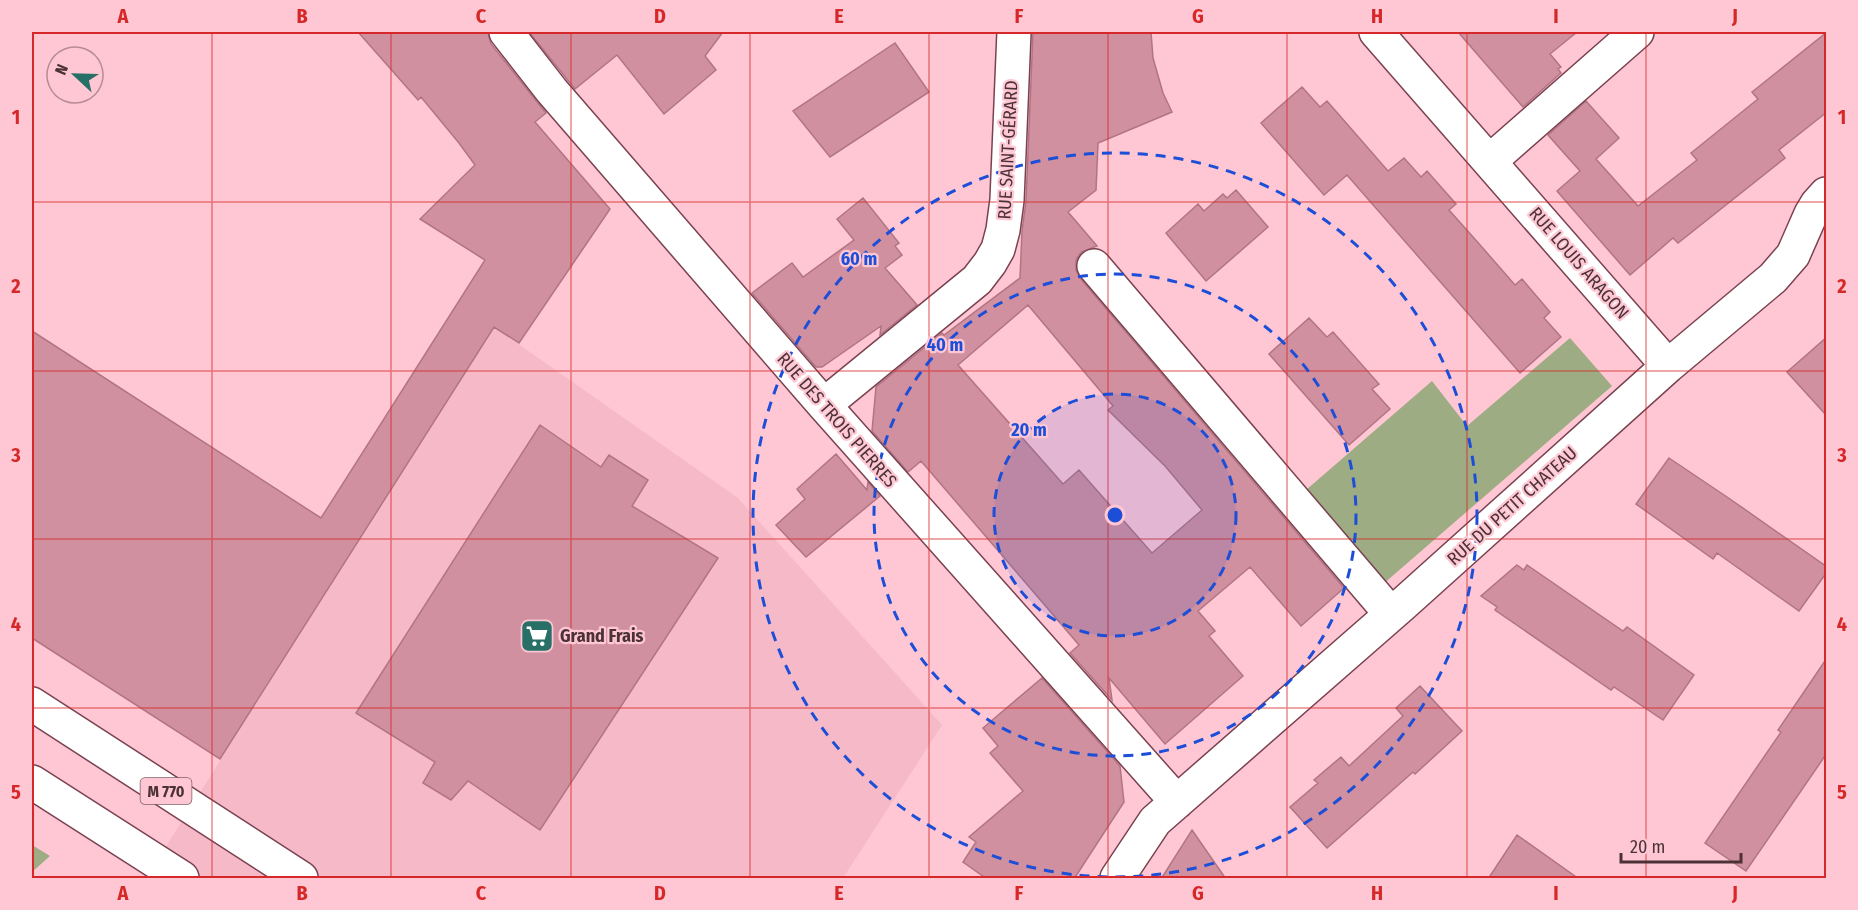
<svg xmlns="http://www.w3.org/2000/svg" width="1858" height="910" font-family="'Fira Sans Condensed',sans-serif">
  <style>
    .built { fill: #f6b9c7 }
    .green { fill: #9dac83 }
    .building { fill: #d1909f; stroke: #b27483; stroke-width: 1.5; fill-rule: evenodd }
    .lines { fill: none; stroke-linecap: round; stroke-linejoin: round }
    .minor-casing { stroke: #7a4151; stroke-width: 36 }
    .major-casing { stroke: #7a4151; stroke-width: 36 }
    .minor { stroke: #fff; stroke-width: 33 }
    .major { stroke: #fff; stroke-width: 33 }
    .grid { fill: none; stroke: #d62828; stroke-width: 1.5; stroke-opacity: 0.55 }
    .ring { fill: none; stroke: #1d4ed8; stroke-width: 3; stroke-dasharray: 10 8 }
    .labels { text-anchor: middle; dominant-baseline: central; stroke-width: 4.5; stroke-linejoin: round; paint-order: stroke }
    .shield { fill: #fec7d3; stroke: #815f66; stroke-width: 1.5 }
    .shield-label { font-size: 16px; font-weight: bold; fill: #4c3238 }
    .street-label { font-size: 18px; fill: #4c3238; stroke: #fec7d3 }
    .poi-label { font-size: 18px; font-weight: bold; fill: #4c3238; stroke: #fec7d3; text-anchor: start }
    .centre { fill: #1d4ed8; stroke: #fec7d3; stroke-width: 3 }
    .ring-label { font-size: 18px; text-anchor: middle; font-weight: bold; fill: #1d4ed8; stroke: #fec7d3; stroke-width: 4.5; stroke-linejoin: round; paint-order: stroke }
    .neatline { fill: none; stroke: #d62828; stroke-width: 2 }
    .grid-label { font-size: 20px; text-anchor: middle; font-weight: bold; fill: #d62828 }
  </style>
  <rect width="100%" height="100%" fill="#fec7d3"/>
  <path class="built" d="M 494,327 L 738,498 L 942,725 L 843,878 L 146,878 Z"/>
  <path class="green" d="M 1570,338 L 1612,386 L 1382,585 L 1306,490 L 1432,381 L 1467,426 Z
    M 32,845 L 50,856 L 32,872 Z"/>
  <path class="building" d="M 358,32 L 488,32 L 491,44 L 546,113 L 535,122 L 610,209 L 519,343 L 494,327 L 220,759 L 32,638 L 32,331 L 321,518 L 485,260 L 420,219 L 475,165 L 459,143 L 421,97 L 418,100 Z
    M 529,32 L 723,32 L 705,56 L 716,70 L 664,114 L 617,55 L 575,89 Z
    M 1033,32 L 1151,32 L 1153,58 L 1163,93 L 1172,112 L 1098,143 L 1096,190 L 1068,212 L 1097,246 L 1081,252 L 1076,260 L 1076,270 L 1080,278 L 1344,588 L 1301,626 L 1250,567 L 1198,611 L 1215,631 L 1209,636 L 1243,676 L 1165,744 L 1109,678 L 1112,700 L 1070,653 L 1079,645 L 921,461 L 908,472 L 872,431 L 876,387 L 942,333 L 944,335 L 1020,278 L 1022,231 L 1026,201 ZM 1028,305 L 1113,406 L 1108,410 L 1165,466 L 1202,510 L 1152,553 L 1079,470 L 1063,484 L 958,365 Z
    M 1458,32 L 1577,32 L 1550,54 L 1561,67 L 1558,69 L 1561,73 L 1523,107 Z
    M 1827,32 L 1827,112 L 1779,150 L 1785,158 L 1678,243 L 1673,238 L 1630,275 L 1557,191 L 1580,171 L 1548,135 L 1586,101 L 1619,138 L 1596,159 L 1638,206 L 1697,160 L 1691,153 L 1758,99 L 1752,92 Z
    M 895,43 L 929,92 L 830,157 L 793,111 Z
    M 1302,87 L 1320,107 L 1327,101 L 1388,171 L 1404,158 L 1421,177 L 1427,171 L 1456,204 L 1449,210 L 1481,246 L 1515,285 L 1522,279 L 1550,312 L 1544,318 L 1561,337 L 1520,373 L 1347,175 L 1324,195 L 1261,123 Z
    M 1236,190 L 1268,227 L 1206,281 L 1166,233 L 1198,204 L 1204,211 L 1223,194 L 1227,198 Z
    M 863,198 L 899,243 L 895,246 L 902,255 L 885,268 L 917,305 L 880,335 L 881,326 L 822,367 L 816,367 L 752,293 L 792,263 L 803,277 L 854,240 L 837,219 Z
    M 1309,318 L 1327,337 L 1333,332 L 1379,384 L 1372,389 L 1390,409 L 1349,445 L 1269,354 Z
    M 1827,337 L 1827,416 L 1787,372 Z
    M 540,425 L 601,467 L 609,455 L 648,480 L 632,506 L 718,558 L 540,830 L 468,781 L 451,800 L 423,783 L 435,762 L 356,713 Z
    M 836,454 L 867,490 L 868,482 L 880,496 L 806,557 L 776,525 L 805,499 L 797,489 Z
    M 1669,458 L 1730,499 L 1827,567 L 1827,572 L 1799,611 L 1717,553 L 1713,559 L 1636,504 Z
    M 1517,565 L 1524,570 L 1527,565 L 1623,631 L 1627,627 L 1694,675 L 1663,720 L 1614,687 L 1611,690 L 1495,610 L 1497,607 L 1481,596 Z
    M 1827,658 L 1827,753 L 1746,871 L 1705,843 L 1781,732 L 1778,730 Z
    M 1042,678 L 1120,766 L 1124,802 L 1074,879 L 987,879 L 963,862 L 976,842 L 969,837 L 1023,791 L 990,753 L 998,746 L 983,728 Z
    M 1420,686 L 1462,731 L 1415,774 L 1413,772 L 1327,848 L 1290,807 L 1318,783 L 1314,780 L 1341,757 L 1349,766 L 1403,716 L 1396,708 Z
    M 1192,830 L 1226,879 L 1161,879 Z
    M 1517,835 L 1579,879 L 1488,879 Z"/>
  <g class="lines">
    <defs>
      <path id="minor" d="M 506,32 L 552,91 L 824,405 L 1177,802
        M 1376,32 L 1668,366
        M 1490,161 L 1637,32
        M 1094,266 L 1391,614
        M 824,405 L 977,280 L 990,263 L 998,249 L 1003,230 L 1007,200 L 1014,32
        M 1117,878 L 1155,821 L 1402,605 L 1668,366 L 1773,278 L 1793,255 L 1811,214 L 1817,204 L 1826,194"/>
      <path id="major" d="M 32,704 L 301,878
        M 32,782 L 182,878"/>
    </defs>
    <use href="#minor" class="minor-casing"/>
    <use href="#major" class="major-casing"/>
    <use href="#minor" class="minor"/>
    <use href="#major" class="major"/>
  </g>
  <path class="grid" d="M 212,32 L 212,878M 391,32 L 391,878M 571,32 L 571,878M 750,32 L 750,878M 929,32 L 929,878M 1108,32 L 1108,878M 1287,32 L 1287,878M 1467,32 L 1467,878M 1646,32 L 1646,878M 32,202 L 1826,202M 32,371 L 1826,371M 32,539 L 1826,539M 32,708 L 1826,708"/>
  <circle cx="1115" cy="515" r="121" fill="#1d4ed8" fill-opacity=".12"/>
  <g class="ring">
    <circle cx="1115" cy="515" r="121"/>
    <circle cx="1115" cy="515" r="241"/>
    <circle cx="1115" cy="515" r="362"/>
  </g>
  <defs>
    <symbol id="supermarket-square" viewBox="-11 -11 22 22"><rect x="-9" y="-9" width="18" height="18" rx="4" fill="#286f67" stroke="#fec7d3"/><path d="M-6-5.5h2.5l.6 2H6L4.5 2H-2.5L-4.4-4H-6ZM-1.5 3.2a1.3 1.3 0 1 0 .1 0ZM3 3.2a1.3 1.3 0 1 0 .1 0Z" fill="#fff"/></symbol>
  </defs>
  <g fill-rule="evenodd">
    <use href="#supermarket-square" x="518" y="617" width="38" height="38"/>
  </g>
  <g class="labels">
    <rect class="shield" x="140.5" y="778" width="51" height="26" rx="4.5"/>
    <g class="shield-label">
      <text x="166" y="791">M 770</text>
    </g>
    <g class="street-label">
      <text transform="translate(1008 150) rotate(-87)">RUE SAINT-GÉRARD</text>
      <text transform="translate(1579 263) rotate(49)">RUE LOUIS ARAGON</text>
      <text transform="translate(837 420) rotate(49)">RUE DES TROIS PIERRES</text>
      <text transform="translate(1512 506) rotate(-42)">RUE DU PETIT CHATEAU</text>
    </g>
    <g class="poi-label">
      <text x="560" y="636">Grand Frais</text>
    </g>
  </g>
  <circle cx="1115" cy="515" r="9" class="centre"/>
  <g class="ring-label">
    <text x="859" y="265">60 m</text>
    <text x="945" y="351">40 m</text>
    <text x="1029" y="436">20 m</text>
  </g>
  <rect width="1858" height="910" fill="none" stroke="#fec7d3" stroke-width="66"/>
  <g transform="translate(75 75) rotate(292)"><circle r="28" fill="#fec7d3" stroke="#b78b95" stroke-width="1.5"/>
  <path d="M0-4.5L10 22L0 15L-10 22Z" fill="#286f67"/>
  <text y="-9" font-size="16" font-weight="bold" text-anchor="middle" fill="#4c3238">N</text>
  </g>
  <path d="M1621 853v9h120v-9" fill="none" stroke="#4c3238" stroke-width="3"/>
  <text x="1630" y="853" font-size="18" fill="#4c3238" stroke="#fec7d3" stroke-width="4.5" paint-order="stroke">20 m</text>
  <rect x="33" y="33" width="1792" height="844" class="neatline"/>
  <g class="grid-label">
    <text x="123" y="23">A</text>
    <text x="302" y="23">B</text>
    <text x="481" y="23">C</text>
    <text x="660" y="23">D</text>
    <text x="839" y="23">E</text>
    <text x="1019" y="23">F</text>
    <text x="1198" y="23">G</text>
    <text x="1377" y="23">H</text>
    <text x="1556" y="23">I</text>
    <text x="1735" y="23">J</text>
    <text x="16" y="124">1</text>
    <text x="1842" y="124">1</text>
    <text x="16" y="293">2</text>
    <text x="1842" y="293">2</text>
    <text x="16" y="462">3</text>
    <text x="1842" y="462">3</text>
    <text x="16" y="631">4</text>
    <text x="1842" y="631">4</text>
    <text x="16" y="799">5</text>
    <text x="1842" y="799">5</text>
    <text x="123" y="900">A</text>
    <text x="302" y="900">B</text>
    <text x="481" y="900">C</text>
    <text x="660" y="900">D</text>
    <text x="839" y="900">E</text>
    <text x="1019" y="900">F</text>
    <text x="1198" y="900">G</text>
    <text x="1377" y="900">H</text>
    <text x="1556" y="900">I</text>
    <text x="1735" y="900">J</text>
  </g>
</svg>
